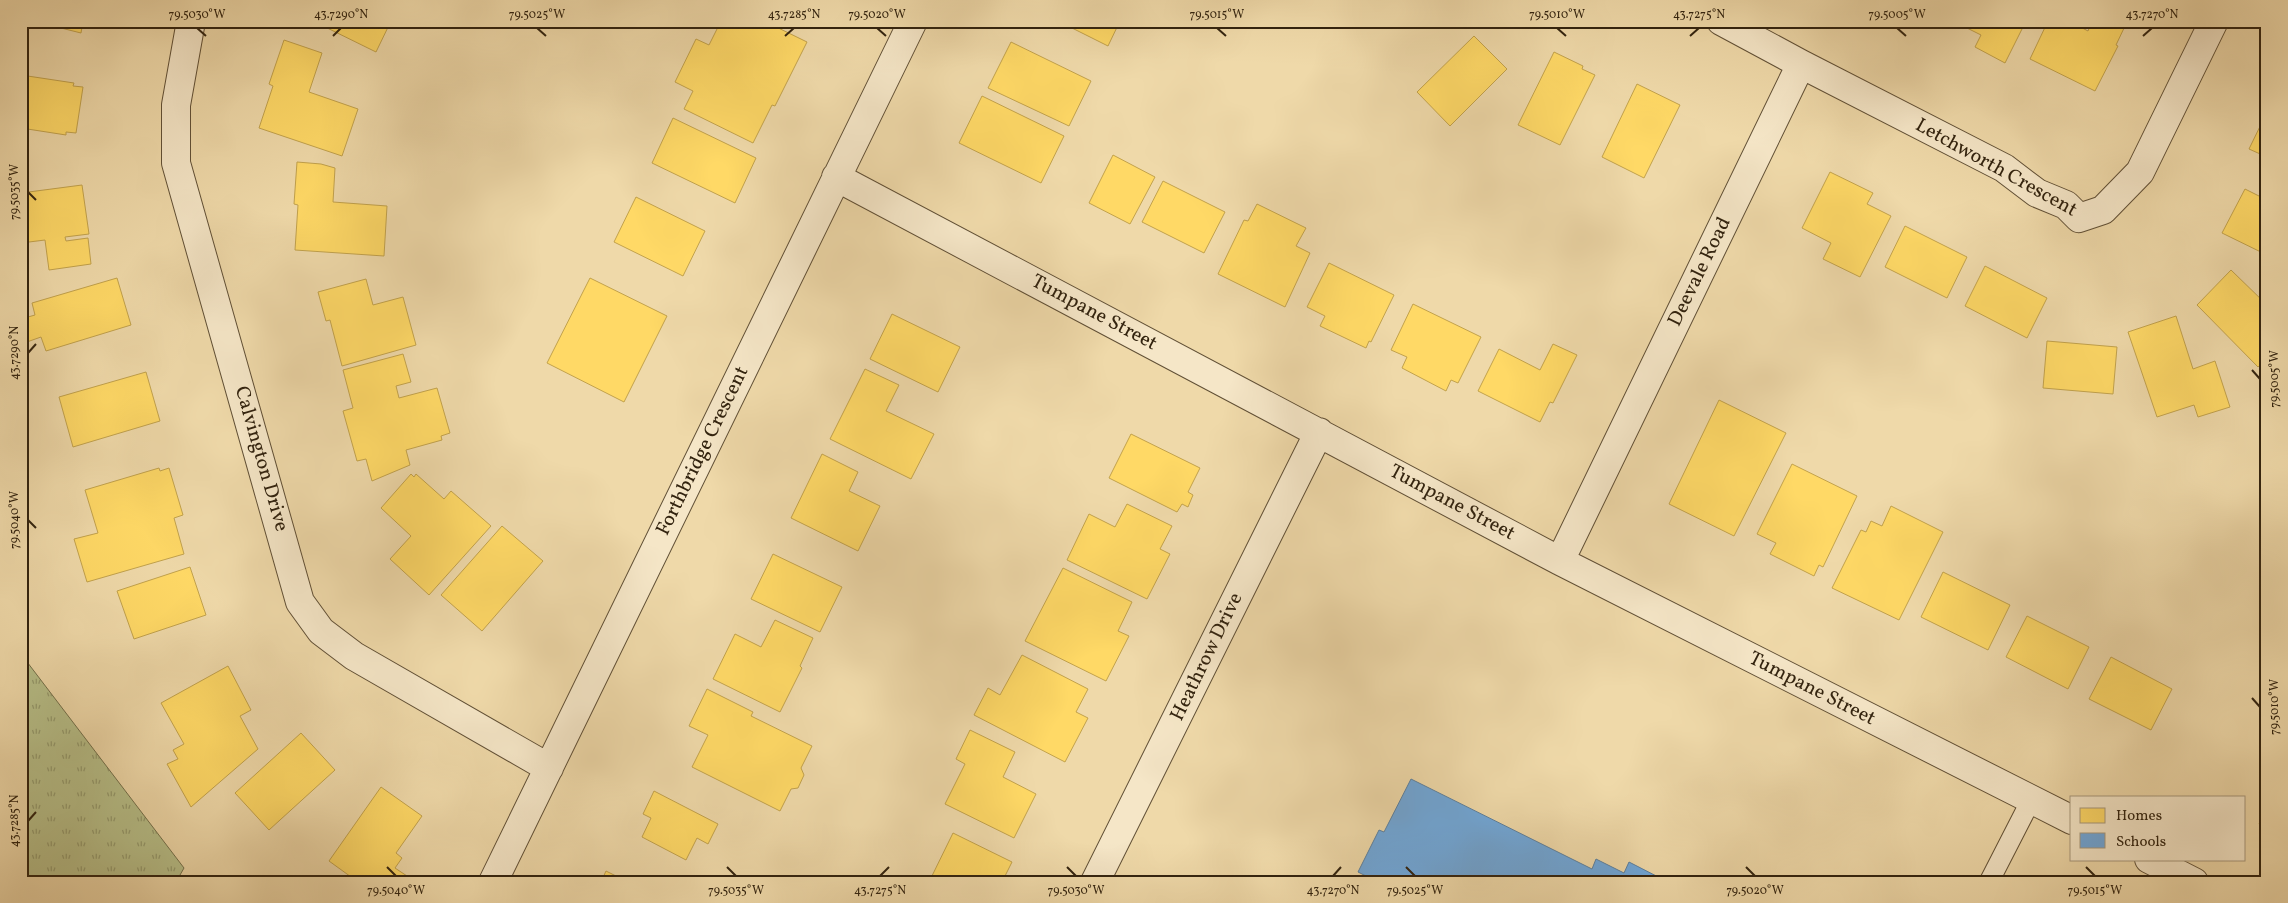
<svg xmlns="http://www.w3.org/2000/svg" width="2288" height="903" font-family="Vollkorn,serif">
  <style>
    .park { fill: url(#park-tufts); stroke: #74714c }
    .homes { fill: #ffd966; stroke: #c2a24c }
    .schools { fill: #6fa8dc; stroke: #5d809e }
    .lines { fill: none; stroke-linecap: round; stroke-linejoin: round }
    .lane-casing { stroke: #615036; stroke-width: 21 }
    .street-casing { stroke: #615036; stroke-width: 30 }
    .lane { stroke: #f5e6c7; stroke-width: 19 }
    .street { stroke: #f5e6c7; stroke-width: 28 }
    .ticks { fill: none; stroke: #32230f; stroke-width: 2 }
    .labels { text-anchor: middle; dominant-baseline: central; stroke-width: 5; stroke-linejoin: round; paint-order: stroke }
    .street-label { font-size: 20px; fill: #32230f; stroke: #f5e6c7 }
    .neatline { fill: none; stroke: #32230f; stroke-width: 2 }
    .ticks-label { font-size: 12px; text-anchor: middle; fill: #32230f }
  </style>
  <defs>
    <pattern id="park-tufts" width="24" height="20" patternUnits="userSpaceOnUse" patternTransform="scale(1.25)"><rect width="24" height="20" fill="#b7bf89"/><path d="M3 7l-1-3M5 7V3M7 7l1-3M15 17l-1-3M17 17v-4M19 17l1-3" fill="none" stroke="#959b6e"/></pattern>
  </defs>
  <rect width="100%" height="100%" fill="#efd9a9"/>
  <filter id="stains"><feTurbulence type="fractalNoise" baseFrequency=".004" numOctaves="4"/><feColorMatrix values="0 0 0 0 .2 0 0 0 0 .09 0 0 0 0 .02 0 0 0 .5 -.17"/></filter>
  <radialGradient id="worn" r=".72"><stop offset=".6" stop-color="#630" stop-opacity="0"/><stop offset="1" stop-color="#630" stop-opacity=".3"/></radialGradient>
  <path class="park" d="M 21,654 L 184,868 L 176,882 L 21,882 Z"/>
  <path class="homes" d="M 33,21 L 83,21 L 81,33 Z
    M 313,21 L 391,21 L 376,52 Z
    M 721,21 L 764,21 L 807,42 L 775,106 L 772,105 L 753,143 L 684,109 L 693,91 L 675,82 L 696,39 L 709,45 Z
    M 1058,21 L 1120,21 L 1108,46 Z
    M 1953,21 L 2026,21 L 2005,63 L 1975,47 L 1981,35 Z
    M 2048,21 L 2069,21 L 2088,31 L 2092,21 L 2117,21 L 2125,26 L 2116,45 L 2118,46 L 2095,91 L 2030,59 Z
    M 1474,36 L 1507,69 L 1450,126 L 1417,92 Z
    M 284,40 L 322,53 L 309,92 L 358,109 L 342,156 L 259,128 L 273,86 L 269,84 Z
    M 1011,42 L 1091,81 L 1069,126 L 988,88 Z
    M 1554,52 L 1583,66 L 1582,69 L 1595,75 L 1560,145 L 1518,125 Z
    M 21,75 L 74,83 L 73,86 L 83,87 L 76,133 L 66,132 L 66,135 L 21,128 Z
    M 1637,84 L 1680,105 L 1644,178 L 1602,157 Z
    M 982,96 L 1064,136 L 1041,183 L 959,143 Z
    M 2267,112 L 2267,157 L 2249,149 Z
    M 673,118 L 756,158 L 735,203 L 652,163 Z
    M 1113,155 L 1155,177 L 1130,224 L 1089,203 Z
    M 297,162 L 321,164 L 335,168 L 333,202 L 387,206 L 384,256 L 295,250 L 298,205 L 294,204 Z
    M 1830,172 L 1873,193 L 1867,204 L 1891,216 L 1860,277 L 1823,259 L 1831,243 L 1802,228 Z
    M 1163,181 L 1225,212 L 1204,253 L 1142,222 Z
    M 82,185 L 89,234 L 65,237 L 66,241 L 88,238 L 91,264 L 49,270 L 45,240 L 21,243 L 21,193 Z
    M 2245,189 L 2267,200 L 2267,255 L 2222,233 Z
    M 636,197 L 705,231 L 683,276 L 614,242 Z
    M 1257,204 L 1306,228 L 1296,246 L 1310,253 L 1285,307 L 1218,274 L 1244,220 L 1248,221 Z
    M 1905,226 L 1967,257 L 1947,298 L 1885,267 Z
    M 1329,263 L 1394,295 L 1371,342 L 1369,341 L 1366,348 L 1320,326 L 1325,316 L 1307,307 Z
    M 1985,266 L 2047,298 L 2027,338 L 1965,306 Z
    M 2231,270 L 2267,305 L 2267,358 L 2258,367 L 2197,305 Z
    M 117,278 L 131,325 L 46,351 L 41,337 L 24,343 L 21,319 L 35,315 L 32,303 Z
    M 590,278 L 667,316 L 624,402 L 547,363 Z
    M 366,279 L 373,305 L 403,297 L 416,345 L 342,366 L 330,320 L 326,321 L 318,292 Z
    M 1413,304 L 1481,337 L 1458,383 L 1451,380 L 1446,391 L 1402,368 L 1407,357 L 1391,350 Z
    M 892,314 L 960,347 L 938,392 L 870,359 Z
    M 2176,316 L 2193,369 L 2215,361 L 2230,407 L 2198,417 L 2194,405 L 2157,417 L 2128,332 Z
    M 2047,341 L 2117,347 L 2113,394 L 2043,388 Z
    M 1553,344 L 1577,355 L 1553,403 L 1550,402 L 1540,422 L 1478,391 L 1499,349 L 1540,370 Z
    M 403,354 L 411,382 L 396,386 L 399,398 L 437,388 L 450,433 L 441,436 L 442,440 L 406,450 L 410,465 L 372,481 L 366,459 L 357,461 L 343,411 L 353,408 L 343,370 Z
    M 865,369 L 899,385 L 886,411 L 934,434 L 911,479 L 830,439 Z
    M 146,372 L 160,421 L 73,447 L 59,397 Z
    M 1719,400 L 1786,433 L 1734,536 L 1669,504 Z
    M 1131,434 L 1200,468 L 1188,492 L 1193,495 L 1188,507 L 1182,504 L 1177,512 L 1109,478 Z
    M 822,454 L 858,472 L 849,491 L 880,506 L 858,551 L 791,518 Z
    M 1792,464 L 1857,496 L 1823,567 L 1819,565 L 1814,576 L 1770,554 L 1776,543 L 1757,534 Z
    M 159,468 L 160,471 L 169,468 L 183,515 L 174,518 L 184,554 L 87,582 L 74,539 L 98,533 L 85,490 Z
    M 411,474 L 414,477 L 416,474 L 444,499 L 451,491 L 491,526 L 429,595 L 390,559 L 411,536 L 381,508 Z
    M 1127,504 L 1172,526 L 1160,549 L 1170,554 L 1147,599 L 1067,560 L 1089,514 L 1115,527 Z
    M 1891,506 L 1943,532 L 1899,620 L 1832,588 L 1861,530 L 1866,532 L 1871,521 L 1882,526 Z
    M 502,526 L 543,561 L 482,631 L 441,595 Z
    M 773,554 L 842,587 L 820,632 L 751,599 Z
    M 190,567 L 206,615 L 134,639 L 117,591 Z
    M 1063,568 L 1132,602 L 1118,631 L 1129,636 L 1106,681 L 1025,641 Z
    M 1943,572 L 2010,605 L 1988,650 L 1921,617 Z
    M 2027,616 L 2089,647 L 2068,689 L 2006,657 Z
    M 775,620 L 813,638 L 800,666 L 802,668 L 780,712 L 713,679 L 735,634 L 761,647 Z
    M 1022,655 L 1088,689 L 1076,712 L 1088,718 L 1065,762 L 974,715 L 988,688 L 1000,695 Z
    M 2111,657 L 2172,689 L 2151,730 L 2089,699 Z
    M 228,666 L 251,710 L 240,716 L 258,749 L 191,807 L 167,764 L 178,759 L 173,750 L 184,744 L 161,703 Z
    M 707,689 L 753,712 L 751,716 L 812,746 L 801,768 L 804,775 L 798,788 L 791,789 L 780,811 L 692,767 L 708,735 L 689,726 Z
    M 970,730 L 1015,752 L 1003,777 L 1036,794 L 1014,838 L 945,804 L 965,764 L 956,759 Z
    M 301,733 L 335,770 L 269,830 L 235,793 Z
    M 381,787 L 422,816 L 396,853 L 402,858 L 395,868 L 416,882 L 358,882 L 329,861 Z
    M 654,791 L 718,824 L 708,844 L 697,838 L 686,860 L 642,837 L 651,818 L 643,814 Z
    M 2267,808 L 2267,828 L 2259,824 Z
    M 953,833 L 1012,862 L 1002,882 L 929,882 Z
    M 606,871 L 628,882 L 601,882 Z"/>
  <path class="schools" d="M 1411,779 L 1592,869 L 1596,859 L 1624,873 L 1629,862 L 1668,882 L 1378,882 L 1358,872 L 1379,830 L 1384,832 Z"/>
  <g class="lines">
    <defs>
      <path id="lane" d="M 1989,882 L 2031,800"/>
      <path id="street" d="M 191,21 L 176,105 L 176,163 L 300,602 L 321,631 L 354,656 L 549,768
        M 1721,21 L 1801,64 L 2004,168 L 2037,193 L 2066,205 L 2079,218 L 2103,210 L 2140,172 L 2214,21
        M 836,177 L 1560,561 L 2072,820
        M 1560,561 L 1801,64
        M 2149,859 L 2194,882
        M 493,882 L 913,21
        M 1095,882 L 1319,432"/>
    </defs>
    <use href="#lane" class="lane-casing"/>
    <use href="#street" class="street-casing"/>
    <use href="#lane" class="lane"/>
    <use href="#street" class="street"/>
  </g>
  <path class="ticks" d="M 197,28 L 206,36M 537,28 L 546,36M 877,28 L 886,36M 1217,28 L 1226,36M 1557,28 L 1566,36M 1897,28 L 1906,36M 333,36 L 341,28M 785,36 L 794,28M 1690,36 L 1699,28M 2143,36 L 2152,28M 28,192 L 36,200M 28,353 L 36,344M 2252,370 L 2260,379M 28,520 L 36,528M 2252,698 L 2260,707M 28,821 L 36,812M 387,867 L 396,876M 727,867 L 736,876M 1067,867 L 1076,876M 1406,867 L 1415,876M 1746,867 L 1755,876M 2086,867 L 2095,876M 880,876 L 889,867M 1333,876 L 1341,867"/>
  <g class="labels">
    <g class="street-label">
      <text transform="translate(1996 168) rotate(29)">Letchworth Crescent</text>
      <text transform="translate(1700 272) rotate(-64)">Deevale Road</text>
      <text transform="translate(1094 313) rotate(28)">Tumpane Street</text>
      <text transform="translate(703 451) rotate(-64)">Forthbridge Crescent</text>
      <text transform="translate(261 459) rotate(74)">Calvington Drive</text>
      <text transform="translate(1452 503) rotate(28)">Tumpane Street</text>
      <text transform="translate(1207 657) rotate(-64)">Heathrow Drive</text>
      <text transform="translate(1812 689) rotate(27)">Tumpane Street</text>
    </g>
  </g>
  <rect width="2288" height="903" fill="none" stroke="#efd9a9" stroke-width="55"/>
  <rect x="2070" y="796" width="175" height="65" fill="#f5e6c7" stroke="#a7987d"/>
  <rect x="2080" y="808" width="25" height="15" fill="#ffd966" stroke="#a7987d"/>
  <text x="2116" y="820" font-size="15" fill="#32230f">Homes</text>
  <rect x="2080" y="833" width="25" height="15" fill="#6fa8dc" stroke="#a7987d"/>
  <text x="2116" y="846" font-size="15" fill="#32230f">Schools</text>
  <rect x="28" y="28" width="2232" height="848" class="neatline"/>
  <g class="ticks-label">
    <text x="197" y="18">79.5030°W</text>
    <text x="341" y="18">43.7290°N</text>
    <text x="537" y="18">79.5025°W</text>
    <text x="794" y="18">43.7285°N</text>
    <text x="877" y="18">79.5020°W</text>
    <text x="1217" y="18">79.5015°W</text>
    <text x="1557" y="18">79.5010°W</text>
    <text x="1699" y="18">43.7275°N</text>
    <text x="1897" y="18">79.5005°W</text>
    <text x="2152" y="18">43.7270°N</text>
    <text transform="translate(14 192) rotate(-90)" y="4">79.5035°W</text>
    <text transform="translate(14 353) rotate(-90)" y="4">43.7290°N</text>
    <text transform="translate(2274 379) rotate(-90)" y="4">79.5005°W</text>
    <text transform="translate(14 520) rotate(-90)" y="4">79.5040°W</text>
    <text transform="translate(2274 707) rotate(-90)" y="4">79.5010°W</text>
    <text transform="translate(14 821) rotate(-90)" y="4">43.7285°N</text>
    <text x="396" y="894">79.5040°W</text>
    <text x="736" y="894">79.5035°W</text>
    <text x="880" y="894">43.7275°N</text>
    <text x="1076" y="894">79.5030°W</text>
    <text x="1333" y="894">43.7270°N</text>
    <text x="1415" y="894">79.5025°W</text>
    <text x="1755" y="894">79.5020°W</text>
    <text x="2095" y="894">79.5015°W</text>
  </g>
  <rect width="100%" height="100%" filter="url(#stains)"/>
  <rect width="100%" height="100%" fill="url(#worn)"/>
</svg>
